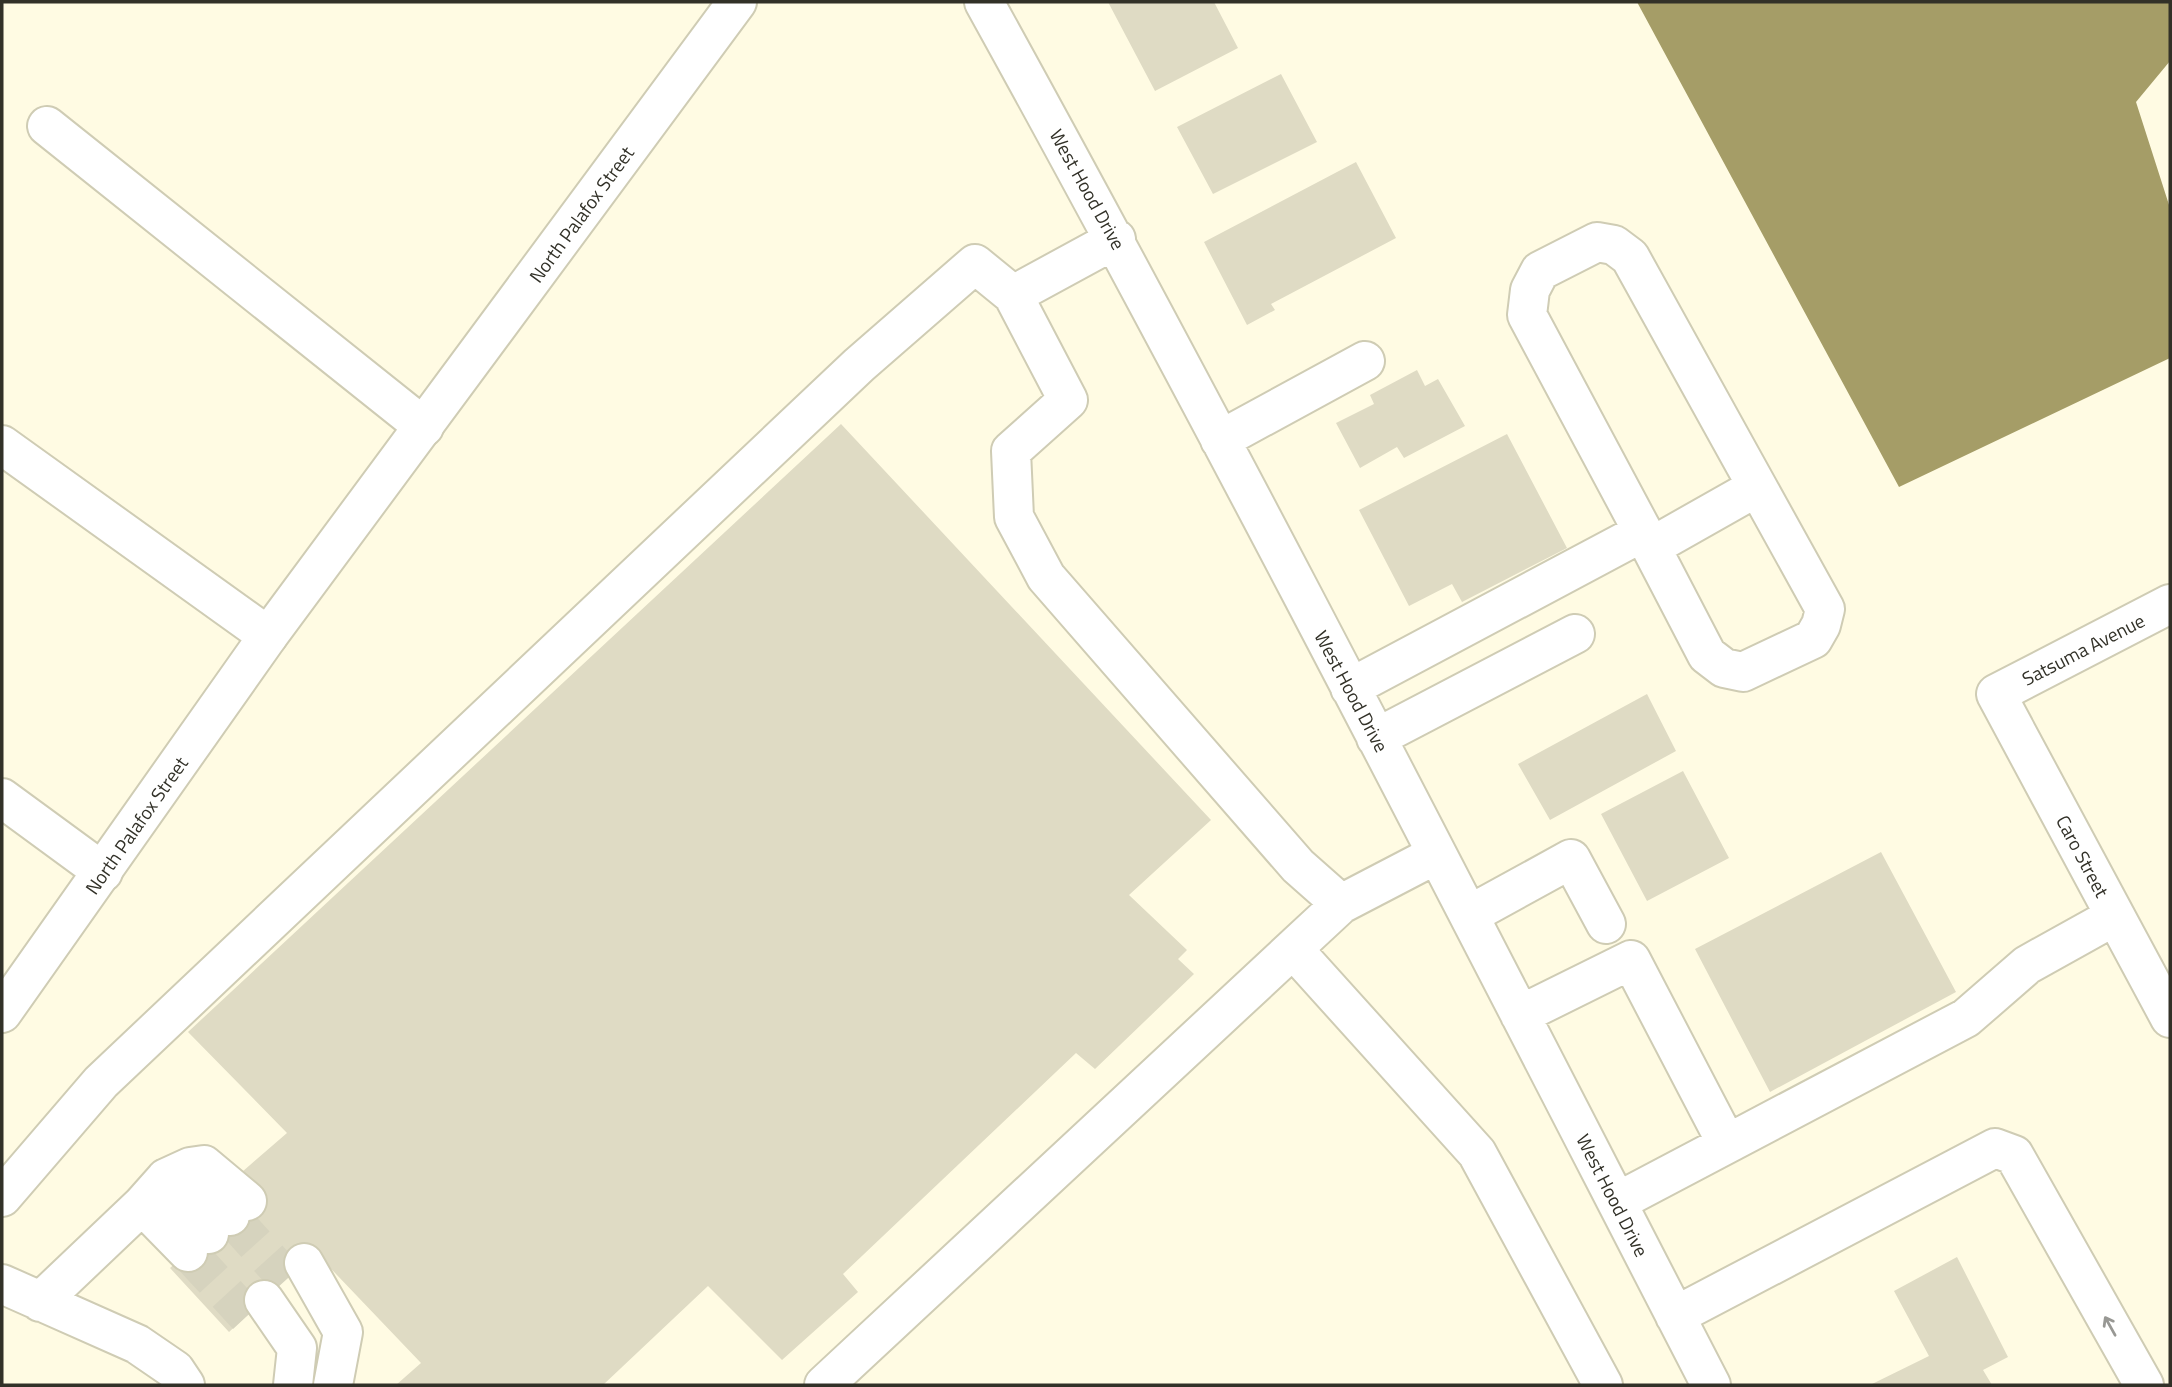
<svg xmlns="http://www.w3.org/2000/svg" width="2172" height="1387" font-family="'Titillium Web',sans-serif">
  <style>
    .water { fill: #a59d67 }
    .building { fill: #dfdbc4 }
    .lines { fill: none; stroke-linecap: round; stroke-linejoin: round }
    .minor-tunnel { stroke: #d6d3be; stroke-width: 38; stroke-dasharray: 38 19; stroke-linecap: butt }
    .minor-casing { stroke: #cfccb4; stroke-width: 42 }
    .major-casing { stroke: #cfccb4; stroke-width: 42 }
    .minor { stroke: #fff; stroke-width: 38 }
    .major { stroke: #fff; stroke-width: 38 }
    .oneway { stroke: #989894 }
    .labels { text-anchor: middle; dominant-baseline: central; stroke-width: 6; stroke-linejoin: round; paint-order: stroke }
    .street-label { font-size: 19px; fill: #323128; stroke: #fff }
  </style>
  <rect width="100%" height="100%" fill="#fffbe3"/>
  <path class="water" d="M 1637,2 L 2170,2 L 2170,61 L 2136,102 L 2170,208 L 2170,358 L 1899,487 Z"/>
  <path class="building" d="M 1108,2 L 1214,2 L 1238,48 L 1155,91 Z
    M 1281,74 L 1317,142 L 1213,194 L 1177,127 Z
    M 1356,162 L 1396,238 L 1271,304 L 1275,310 L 1247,325 L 1204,242 Z
    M 1417,370 L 1425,386 L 1438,379 L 1465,426 L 1404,458 L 1397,447 L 1360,468 L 1336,423 L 1374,404 L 1370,395 Z
    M 841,424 L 1211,820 L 1129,895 L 1187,950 L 1178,959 L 1194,974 L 1095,1069 L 1076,1053 L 843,1274 L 858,1292 L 782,1360 L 708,1286 L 603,1385 L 396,1385 L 421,1363 L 315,1252 L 229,1332 L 170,1268 L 259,1191 L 242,1172 L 287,1133 L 188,1032 Z
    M 1507,434 L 1567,548 L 1462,602 L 1452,584 L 1409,606 L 1359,510 Z
    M 1647,694 L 1676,751 L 1550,820 L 1518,764 Z
    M 1683,771 L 1729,858 L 1647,901 L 1601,814 Z
    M 1881,852 L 1956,992 L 1770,1092 L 1695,949 Z
    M 1957,1257 L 2008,1357 L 1983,1370 L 1992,1385 L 1870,1385 L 1929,1356 L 1894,1291 Z"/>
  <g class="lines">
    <path class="minor-tunnel" d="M 230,1216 L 287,1279
      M 188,1252 L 247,1316"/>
    <defs>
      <path id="minor" d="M 984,2 C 1236,458 1472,922 1711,1385
        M 47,126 L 424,427
        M 1013,295 L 1068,400 L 1011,451 L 1014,517 L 1046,577 L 1298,866 L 1341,904
        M 1220,440 L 1365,361
        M 2,445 L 268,636
        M 1651,547 L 1757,487
        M 2170,604 L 1996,694 L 2170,1018
        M 1350,688 L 1643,532 L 1707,655 L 1724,668 L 1743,672 L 1813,639 L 1821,625 L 1825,609 L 1630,257 L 1614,245 L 1597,242 L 1540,271 L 1530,290 L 1527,315 L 1643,532
        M 1376,738 L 1575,634
        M 2,798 L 103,872
        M 1469,915 L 1571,859 L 1606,924
        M 1293,949 L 1477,1153 L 1603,1385
        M 1520,1015 L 1631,960 L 1727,1144 L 1966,1018 L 2027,965 L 2115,916
        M 2,1197 L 101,1082 L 859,365 L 975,264 L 1013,295 L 1116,239
        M 1617,1202 L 1727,1144
        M 230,1216 L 198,1186 L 166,1178 L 190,1167 L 204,1165 L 247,1201
        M 188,1252 L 142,1205 L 166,1178 L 209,1234
        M 304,1263 L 343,1332 L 333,1385
        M 2,1284 L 137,1344 L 175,1370 L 185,1385
        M 264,1300 L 297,1348 L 293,1385
        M 40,1302 L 142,1205
        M 1675,1316 L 1995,1148 L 2014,1155 L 2144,1385
        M 824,1385 L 1341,904 L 1437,854"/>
      <path id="major" d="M 2,1013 L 268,636 L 737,2"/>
    </defs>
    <use href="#minor" class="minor-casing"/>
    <use href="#major" class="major-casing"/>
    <use href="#minor" class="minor"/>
    <use href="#major" class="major"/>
  </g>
  <defs><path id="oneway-shaft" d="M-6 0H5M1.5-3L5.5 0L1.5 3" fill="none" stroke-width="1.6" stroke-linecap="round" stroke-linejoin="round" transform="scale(1.75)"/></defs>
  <use class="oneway" href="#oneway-shaft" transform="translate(2110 1326) rotate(-119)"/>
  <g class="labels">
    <g class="street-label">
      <text transform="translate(1088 189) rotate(61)">West Hood Drive</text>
      <text transform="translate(581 214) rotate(-54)">North Palafox Street</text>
      <text transform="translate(2083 649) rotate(-27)">Satsuma Avenue</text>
      <text transform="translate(1352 691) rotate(62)">West Hood Drive</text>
      <text transform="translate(136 825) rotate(-55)">North Palafox Street</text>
      <text transform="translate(2083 856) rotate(62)">Caro Street</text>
      <text transform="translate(1613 1195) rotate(63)">West Hood Drive</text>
    </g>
  </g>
  <rect width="2172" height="1387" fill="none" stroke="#323128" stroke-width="7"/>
</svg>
